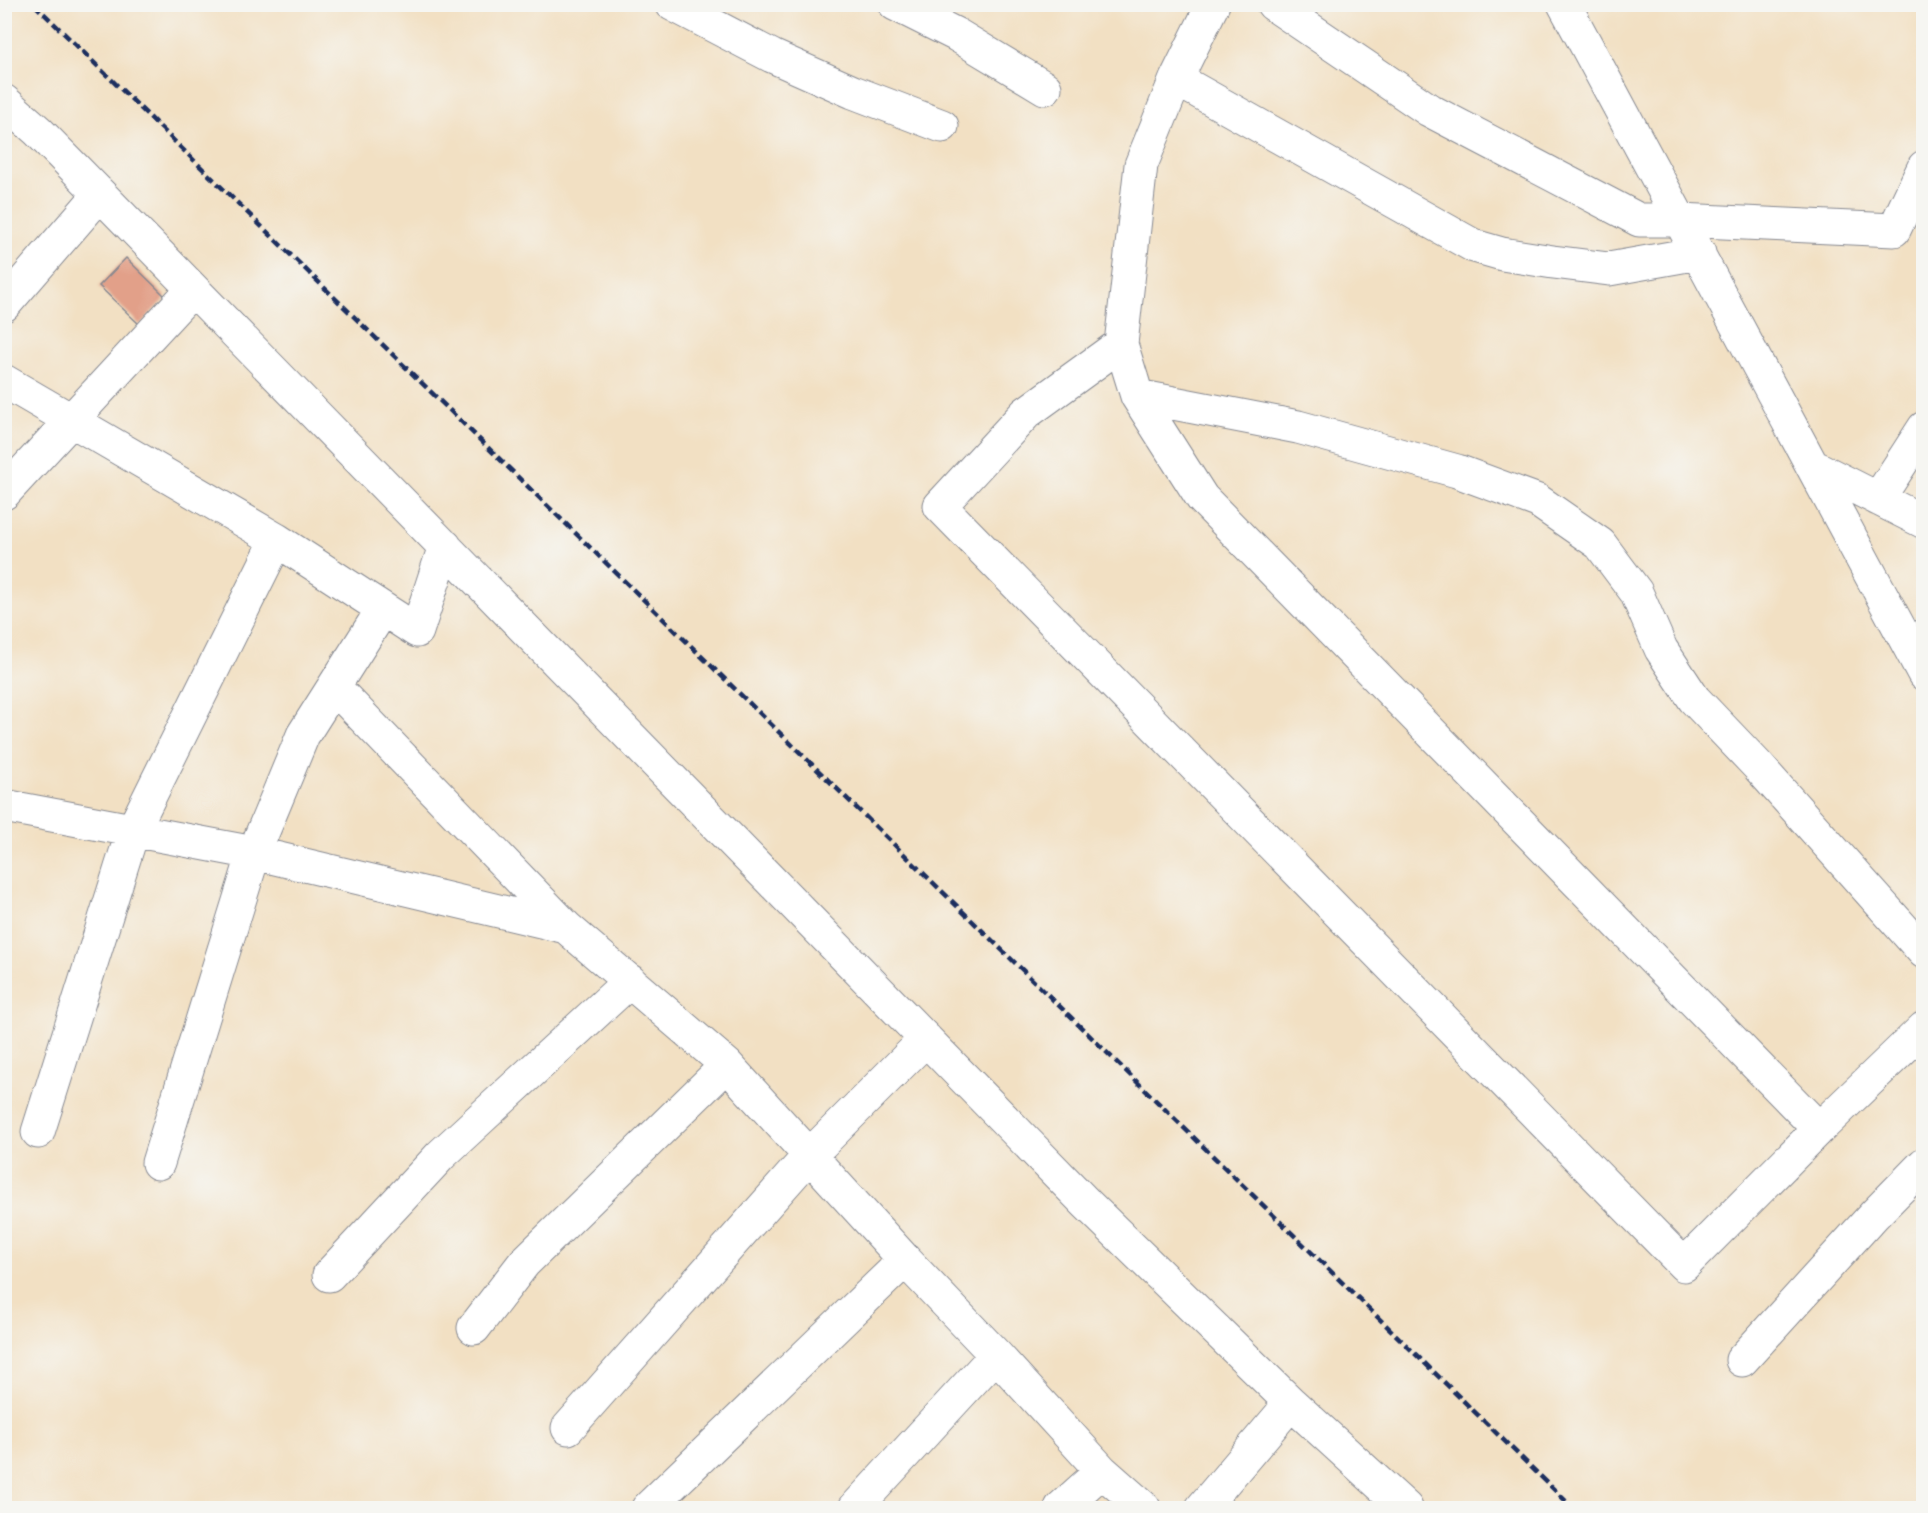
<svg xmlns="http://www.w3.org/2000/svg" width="1928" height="1513" font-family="'Shantell Sans',sans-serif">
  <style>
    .building { fill: #e2a089 }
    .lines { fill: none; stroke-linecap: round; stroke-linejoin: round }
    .minor-casing { stroke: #868890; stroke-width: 35 }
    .minor { stroke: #fff; stroke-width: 33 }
    .rail { stroke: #1b2f5e; stroke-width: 4.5; stroke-dasharray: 9 4.5; stroke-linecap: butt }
  </style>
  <rect width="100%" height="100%" fill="#f6f6f2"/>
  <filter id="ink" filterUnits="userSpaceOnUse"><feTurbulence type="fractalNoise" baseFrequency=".0167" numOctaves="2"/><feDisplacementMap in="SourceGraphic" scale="12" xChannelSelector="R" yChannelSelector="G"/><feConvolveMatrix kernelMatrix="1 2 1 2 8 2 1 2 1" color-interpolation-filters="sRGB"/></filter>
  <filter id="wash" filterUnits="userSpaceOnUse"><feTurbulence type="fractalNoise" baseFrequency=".008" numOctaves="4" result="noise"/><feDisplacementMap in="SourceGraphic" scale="24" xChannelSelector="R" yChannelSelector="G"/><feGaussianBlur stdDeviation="1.35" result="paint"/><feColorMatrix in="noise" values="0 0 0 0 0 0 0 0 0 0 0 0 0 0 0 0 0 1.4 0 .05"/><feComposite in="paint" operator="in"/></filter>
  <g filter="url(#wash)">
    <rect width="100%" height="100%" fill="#f2e0c3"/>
    <g id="blocks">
      <path class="building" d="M 126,258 L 166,297 L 140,325 L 99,286 Z"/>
    </g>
  </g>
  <g filter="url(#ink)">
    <use href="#blocks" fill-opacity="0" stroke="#868890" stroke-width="1.5"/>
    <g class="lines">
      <defs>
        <path id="minor" d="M 672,4 L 772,56 L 853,92 L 942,126
          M 895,4 L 957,35 L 1045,88
          M 1213,4 L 1176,79 L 1141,165 L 1121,344 L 1137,396 L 1202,498 L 1819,1129
          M 1273,4 L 1429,110 L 1639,220 L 1680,220 L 1894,230 L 1924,167
          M 1564,4 L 1924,674
          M 1176,79 L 1474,246 L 1502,254 L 1553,262 L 1609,269 L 1699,253
          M 4,101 L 38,131 L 100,194 L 1087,1204 L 1291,1403 L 1406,1508
          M 4,305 L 100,194
          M 1121,344 L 1026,413 L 940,506 L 1684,1265 L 1819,1129 L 1924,1028
          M 4,381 L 277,540 L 417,631 L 445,546
          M 1137,396 L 1298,427 L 1457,471 L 1538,501 L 1600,544 L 1636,592 L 1661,649 L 1694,699 L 1758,766 L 1924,952
          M 1813,466 L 1924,522
          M 4,493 L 193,289
          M 1878,499 L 1924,428
          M 334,687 L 566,927
          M 4,806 L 254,853 L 566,927 L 727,1065 L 905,1260 L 996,1355 L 855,1508
          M 38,1132 L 133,830 L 277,540
          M 158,1163 L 254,853 L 303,735 L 383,609
          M 329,1275 L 441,1155 L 630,981
          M 474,1328 L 524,1263 L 727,1065
          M 996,1355 L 1102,1471
          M 1742,1360 L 1874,1215 L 1924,1164
          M 568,1428 L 809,1156 L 926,1039
          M 648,1508 L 905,1260
          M 1061,1508 L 1102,1471 L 1144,1508
          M 1202,1508 L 1291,1403"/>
      </defs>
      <use href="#minor" class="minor-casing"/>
      <use href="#minor" class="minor"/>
      <path class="rail" d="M 34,4 L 1573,1508"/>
    </g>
  </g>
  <rect width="1928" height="1513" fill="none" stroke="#f6f6f2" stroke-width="24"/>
</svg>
